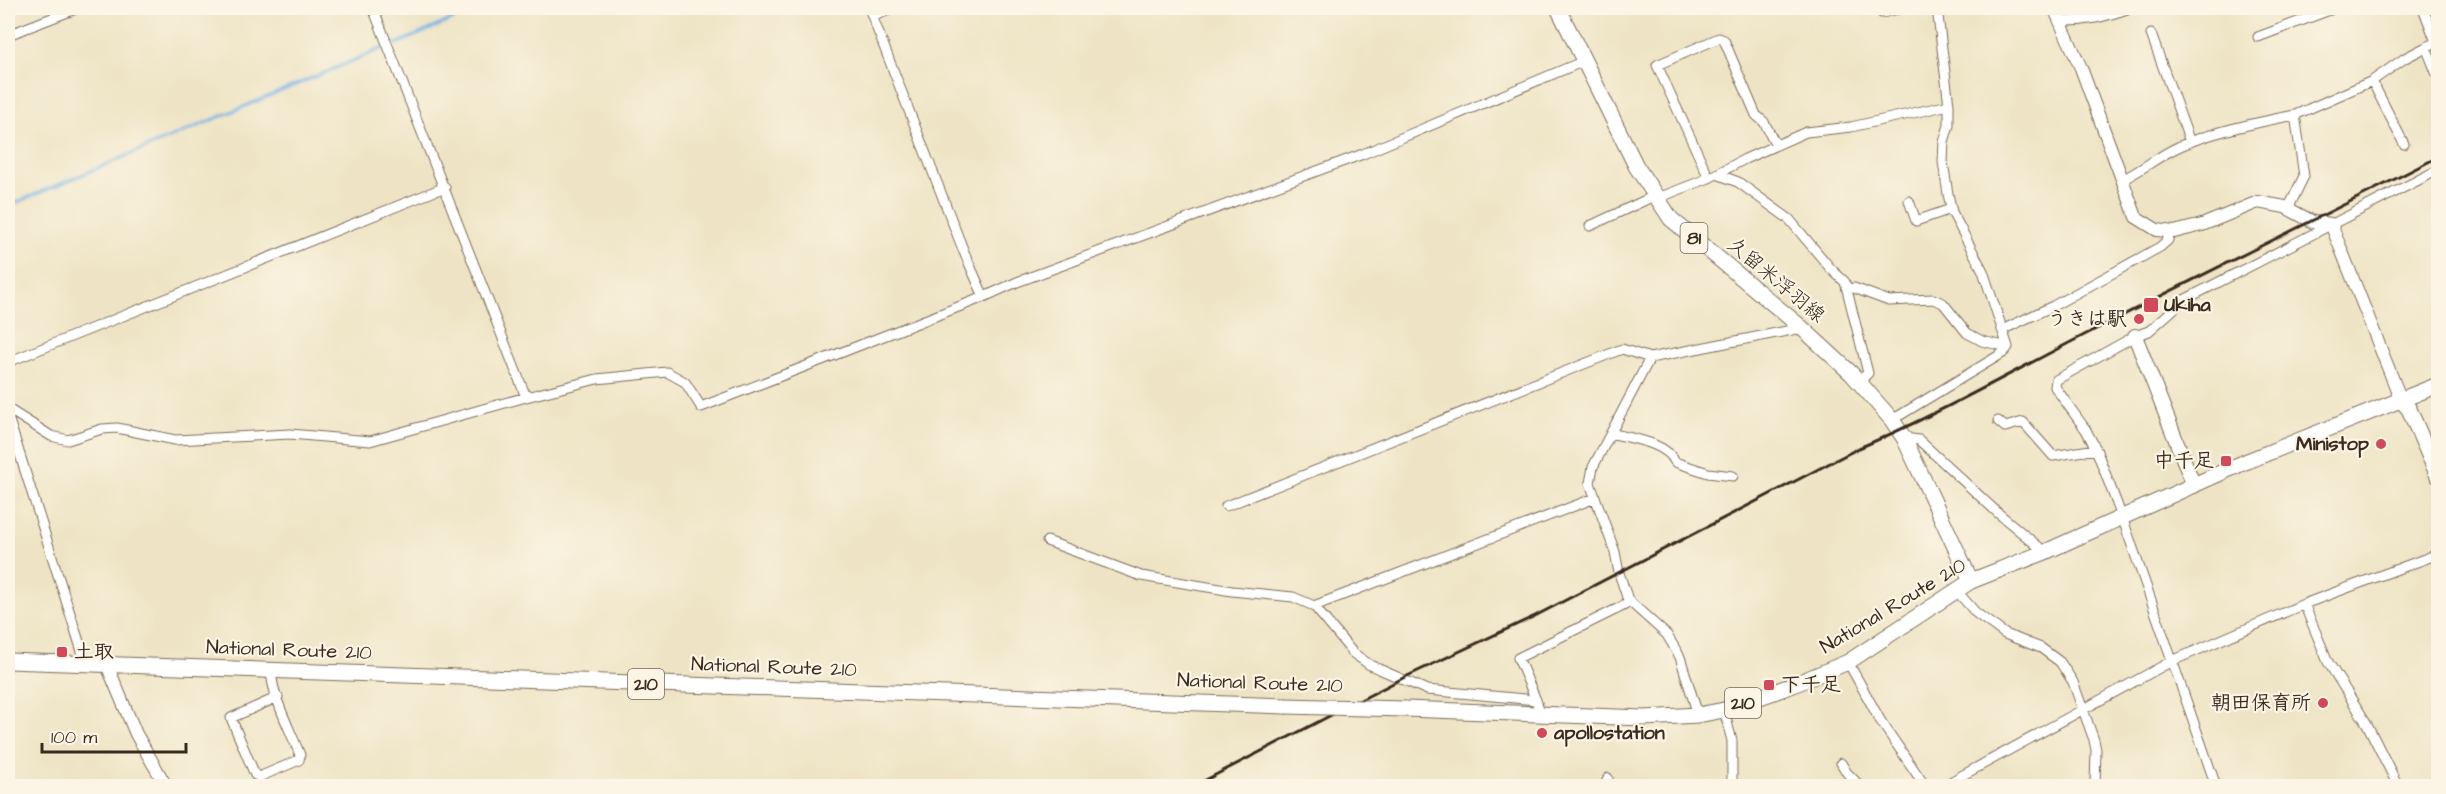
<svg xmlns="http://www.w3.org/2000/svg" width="2446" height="794" font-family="'Architects Daughter','Klee One',sans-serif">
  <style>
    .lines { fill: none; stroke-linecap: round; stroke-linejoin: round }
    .stream { stroke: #72b3e6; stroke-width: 3 }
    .minor-casing { stroke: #7a6b58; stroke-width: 11 }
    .tertiary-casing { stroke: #7a6b58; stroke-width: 14 }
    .secondary-casing { stroke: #7a6b58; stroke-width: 16 }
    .primary-casing { stroke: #7a6b58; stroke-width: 17 }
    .trunk-casing { stroke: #7a6b58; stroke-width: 17 }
    .minor { stroke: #fff; stroke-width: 9 }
    .tertiary { stroke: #fff; stroke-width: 12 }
    .secondary { stroke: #fff; stroke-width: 14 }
    .primary { stroke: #fff; stroke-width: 15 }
    .trunk { stroke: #fff; stroke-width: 15 }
    .rail { stroke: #3b2a1e; stroke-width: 3 }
    .trunk-bridge-casing { stroke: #7a6b58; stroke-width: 17; stroke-linecap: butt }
    .trunk-bridge { stroke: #fff; stroke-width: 15 }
    .poi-dot { fill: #d1495b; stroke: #fcf5e5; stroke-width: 2 }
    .labels { text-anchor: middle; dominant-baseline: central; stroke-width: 4.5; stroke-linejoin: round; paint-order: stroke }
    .shield { fill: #fcf5e5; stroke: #75675a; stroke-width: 1.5 }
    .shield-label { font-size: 18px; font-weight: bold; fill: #3b2a1e }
    .street-label { font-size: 20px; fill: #3b2a1e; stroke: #fcf5e5 }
    .poi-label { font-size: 20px; font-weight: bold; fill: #3b2a1e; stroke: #fcf5e5; text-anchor: start }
  </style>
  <rect width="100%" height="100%" fill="#fcf5e5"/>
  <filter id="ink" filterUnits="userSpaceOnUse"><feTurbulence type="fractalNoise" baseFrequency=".0167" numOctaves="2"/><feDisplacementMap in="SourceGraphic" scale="12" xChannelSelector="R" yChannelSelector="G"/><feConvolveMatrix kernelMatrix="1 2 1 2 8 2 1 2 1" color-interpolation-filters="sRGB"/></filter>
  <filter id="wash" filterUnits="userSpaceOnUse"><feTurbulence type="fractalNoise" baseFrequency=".008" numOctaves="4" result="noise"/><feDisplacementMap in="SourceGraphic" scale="24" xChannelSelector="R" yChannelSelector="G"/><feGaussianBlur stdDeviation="1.35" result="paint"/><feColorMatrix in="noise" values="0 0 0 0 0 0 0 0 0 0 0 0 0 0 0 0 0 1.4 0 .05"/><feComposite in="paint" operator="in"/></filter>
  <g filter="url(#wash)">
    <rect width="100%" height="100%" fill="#eee4c5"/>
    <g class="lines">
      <path class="stream" d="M 394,45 L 479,8
        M 8,206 L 383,48"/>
    </g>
  </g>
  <g filter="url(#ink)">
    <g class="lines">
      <defs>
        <path id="minor" d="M 373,8 L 526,397
          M 869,8 L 964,252 L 984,297
          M 1880,8 L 1882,13 L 1903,8
          M 1937,8 L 1949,105 L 1949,125 L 1944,142 L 1943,162 L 1948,194 L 1952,212 L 1983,271 L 2008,347
          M 2423,8 L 2436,42
          M 873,16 L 895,8
          M 2061,21 C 2086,22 2107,16 2130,8
          M 2151,34 L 2190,142
          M 8,35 L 78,8
          M 2258,37 L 2335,8
          M 2426,47 L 2438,77
          M 2372,81 L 2404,144
          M 1717,174 L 1738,182 L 1789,219 L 1831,269 L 1845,282 L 1868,373 L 1859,382
          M 1709,178 L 1657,65 L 1719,38 L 1724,40 L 1756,115 L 1764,122 L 1776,145
          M 2122,180 C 2140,171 2156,158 2174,149 C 2205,133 2260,122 2295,115
          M 1909,201 L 1916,221 L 1951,209
          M 2288,209 L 2304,176 L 2295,115 L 2372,81 L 2405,58 L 2438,41
          M 1590,226 L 1654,196 L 1663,196 L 1709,178 L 1745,159 L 1806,132 L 1851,127 L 1949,105
          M 1847,289 L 1854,288 L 1889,301 L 1933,299 L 1943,303 L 1967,333 L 1982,341 L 2008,347
          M 2002,330 L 2053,306 L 2160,247 L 2168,240 L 2168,231
          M 8,362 L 445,187
          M 8,409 L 51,436 L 68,440 L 102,429 L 117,428 L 175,440 L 290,434 L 370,441 L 526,397 L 597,379 L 667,372 L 685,382 L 701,407 L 984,297 L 1017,282 L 1363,154 L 1584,61
          M 8,417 L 86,664
          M 1892,420 L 2003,353 L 2008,347
          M 1998,421 L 2005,427 L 2023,422 L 2053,456 L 2096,449
          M 1611,433 C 1631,439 1666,442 1675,462 L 1708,473 L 1733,476
          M 1904,438 L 1919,440 L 1998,513 L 2045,552
          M 1226,506 L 1622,349 L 1650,358
          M 1047,541 L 1141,576 L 1232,591 L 1293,597 L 1314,606 L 1353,653 L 1370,665 L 1427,690 L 1536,700 L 1541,715
          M 1955,589 L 1976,613 L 2005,634 L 2041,648 L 2060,662 L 2073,682 L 2094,740 L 2096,750 L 2095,786
          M 2304,604 L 2328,662 L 2367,724 L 2398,786
          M 1314,606 L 1595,498
          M 1848,662 L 1880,720 L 1925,786
          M 271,671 C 273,699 290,729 300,755 L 299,760 L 259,777 L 255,775 L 231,718 L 278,697
          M 1536,700 L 1518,658 L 1625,605 L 1628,600
          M 1724,710 L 1732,741 L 1732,786
          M 1698,715 L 1680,657 L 1667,635 L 1628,600 L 1619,573 L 1615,552 L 1590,483 L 1593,467 L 1650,358 L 1802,328
          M 1841,763 L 1847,773 L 1860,786
          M 1605,786 L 1608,778
          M 1943,786 L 2172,661 L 2304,604 L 2438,554
          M 2216,786 L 2122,517 L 2096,449 L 2086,430 L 2055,387 L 2056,380 L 2135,336 L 2149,331 L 2184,300 L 2438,170"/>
        <path id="tertiary" d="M 2054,8 L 2081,68 L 2136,217 L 2157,230 L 2174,232 L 2202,225 L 2258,202 L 2285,207 L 2313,222 L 2331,224 L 2401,400
          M 107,665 L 136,734 L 166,786"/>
        <path id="secondary" d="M 2135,336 L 2194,486"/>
        <path id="primary" d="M 1558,8 L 1636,166 L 1671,219 L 1802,328 L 1852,374 L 1892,420 L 1904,438 L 1971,581
          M 2401,400 L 2409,409 L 2438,476"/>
        <path id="trunk" d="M 8,661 L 1285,706
          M 1405,709 L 1644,718 L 1698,715 L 1724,710 L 1793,685 L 1848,662 L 1971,581 L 2045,552 L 2245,462 L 2438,385"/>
      </defs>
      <use href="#minor" class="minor-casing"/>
      <use href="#tertiary" class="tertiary-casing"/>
      <use href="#secondary" class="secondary-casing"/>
      <use href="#primary" class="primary-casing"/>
      <use href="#trunk" class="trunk-casing"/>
      <use href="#minor" class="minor"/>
      <use href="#tertiary" class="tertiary"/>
      <use href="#secondary" class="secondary"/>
      <use href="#primary" class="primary"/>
      <use href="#trunk" class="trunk"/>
      <path class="rail" d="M 1194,786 L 1403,678 L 1535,616 L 1859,448 C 1944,412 2024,365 2106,324 C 2216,267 2328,214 2438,157"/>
      <defs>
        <path id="trunk-bridge" d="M 1285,706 L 1405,709"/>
      </defs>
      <use href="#trunk-bridge" class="trunk-bridge-casing"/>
      <use href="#trunk-bridge" class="trunk-bridge"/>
    </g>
  </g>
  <g class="poi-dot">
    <rect x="2143" y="297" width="16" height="16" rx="3"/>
    <circle cx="2139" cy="319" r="6"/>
    <circle cx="2381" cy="444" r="6"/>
    <rect x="2220" y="455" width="12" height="12" rx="3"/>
    <rect x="56" y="646" width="12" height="12" rx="3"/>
    <rect x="1763" y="679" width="12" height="12" rx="3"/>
    <circle cx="2323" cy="703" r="6"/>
    <circle cx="1542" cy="733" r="6"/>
  </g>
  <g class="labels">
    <g class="shield">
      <rect x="1680.5" y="223" width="27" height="30" rx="4.5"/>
      <rect x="628" y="669" width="36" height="30" rx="4.5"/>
      <rect x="1725" y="688" width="36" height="30" rx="4.5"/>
    </g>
    <g class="shield-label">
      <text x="1694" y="238">81</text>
      <text x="646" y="684">210</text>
      <text x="1743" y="703">210</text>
    </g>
    <g class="street-label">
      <text transform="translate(1776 280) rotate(40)">久留米浮羽線</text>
      <text transform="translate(1893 606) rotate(-31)">National Route 210</text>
      <text transform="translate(289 650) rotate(2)">National Route 210</text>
      <text transform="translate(774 667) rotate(2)">National Route 210</text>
      <text transform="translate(1260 683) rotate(2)">National Route 210</text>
    </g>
    <g class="poi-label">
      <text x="2164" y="305">Ukiha</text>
      <text x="2127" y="319" text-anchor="end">うきは駅</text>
      <text x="2369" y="444" text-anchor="end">Ministop</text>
      <text x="2214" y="461" text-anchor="end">中千足</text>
      <text x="74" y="652">土取</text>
      <text x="1781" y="685">下千足</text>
      <text x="2311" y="703" text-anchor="end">朝田保育所</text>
      <text x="1554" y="733">apollostation</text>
    </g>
  </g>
  <rect width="2446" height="794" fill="none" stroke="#fcf5e5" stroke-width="30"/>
  <path d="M42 743v9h144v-9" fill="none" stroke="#3b2a1e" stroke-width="3"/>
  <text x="51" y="743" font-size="18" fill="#3b2a1e" stroke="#fcf5e5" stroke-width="4.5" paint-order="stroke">100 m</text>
</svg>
